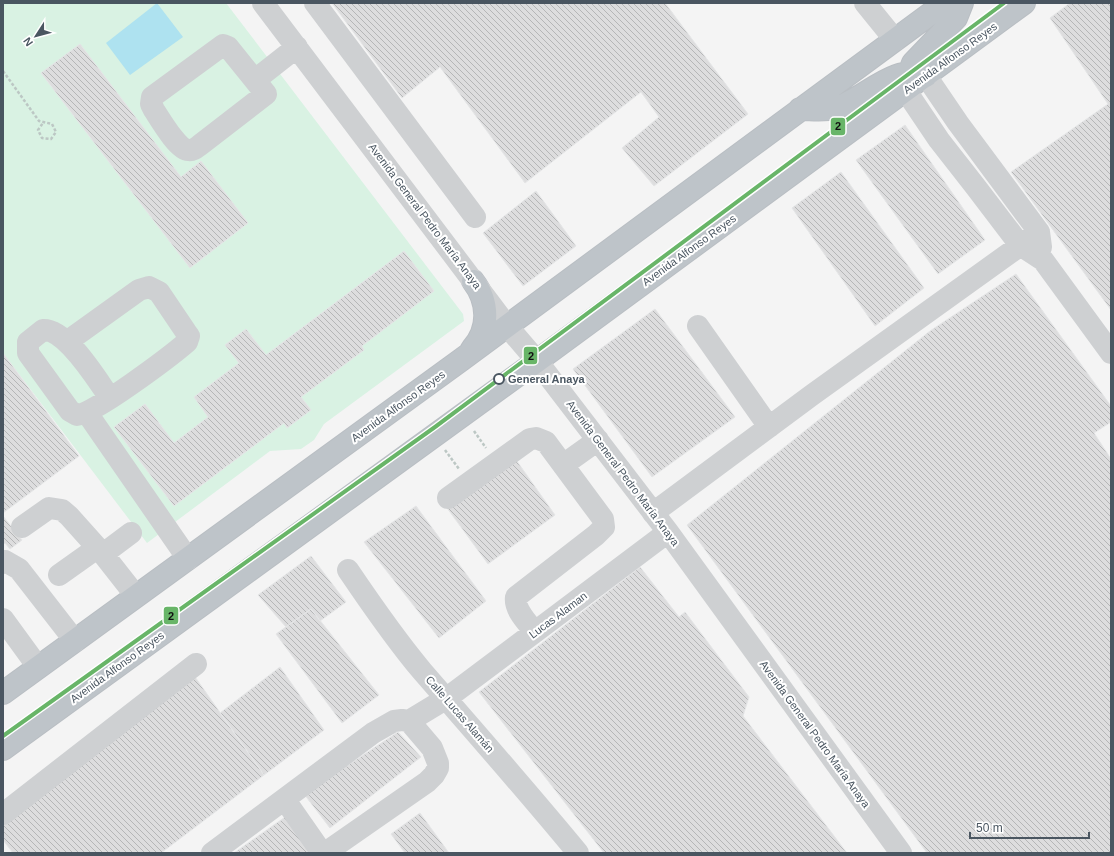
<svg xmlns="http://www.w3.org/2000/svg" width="1114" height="856" font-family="Arial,sans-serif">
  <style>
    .garden { fill: #d9f2e3 }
    .water { fill: #aee2f0 }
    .building { fill: url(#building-back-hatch); stroke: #e5e6e7 }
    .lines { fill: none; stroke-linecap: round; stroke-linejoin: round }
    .highway-casing { stroke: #b9bec3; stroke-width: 24 }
    .path { stroke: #bcc7c4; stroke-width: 2.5; stroke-dasharray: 3 2; stroke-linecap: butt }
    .minor { stroke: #ced0d2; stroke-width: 22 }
    .highway { stroke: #bec4c9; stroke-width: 22 }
    .metro-1-casing { stroke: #fff; stroke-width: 7 }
    .metro-1 { stroke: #68b568; stroke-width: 4 }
    .stop-dot { fill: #fff; stroke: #4a5661; stroke-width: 2 }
    .labels { text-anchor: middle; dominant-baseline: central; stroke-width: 4; stroke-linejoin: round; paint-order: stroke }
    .street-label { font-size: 11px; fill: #4a5661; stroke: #fff }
    .stop-label { font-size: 11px; font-weight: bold; fill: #4a5661; stroke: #fff; text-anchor: start }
    .line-badge { stroke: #fff; stroke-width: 1.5 }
    .pale-badge-label { font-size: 11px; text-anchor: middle; font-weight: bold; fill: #111 }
  </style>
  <defs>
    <pattern id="building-back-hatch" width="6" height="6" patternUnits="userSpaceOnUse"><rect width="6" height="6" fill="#ddddde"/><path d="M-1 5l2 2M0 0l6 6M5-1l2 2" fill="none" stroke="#b5b6b7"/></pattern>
  </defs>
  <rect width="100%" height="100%" fill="#f4f4f4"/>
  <path class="garden" d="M 3,3 L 226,3 L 463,314 L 464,321 L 324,424 L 314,440 L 301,449 L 270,451 L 147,543 L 3,353 Z"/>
  <path class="water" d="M 157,3 L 183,37 L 130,75 L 106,43 Z"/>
  <path class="building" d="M 332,3 L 665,3 L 748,114 L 654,186 L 622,148 L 659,117 L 641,92 L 525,183 L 440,67 L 402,98 Z
    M 1070,3 L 1111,3 L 1111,310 L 1011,172 L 1108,104 L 1050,18 Z
    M 80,44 L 181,177 L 201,161 L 248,223 L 190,268 L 41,73 Z
    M 905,125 L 985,240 L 938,274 L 856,160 Z
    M 841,172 L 924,288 L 875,326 L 792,208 Z
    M 536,191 L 576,246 L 523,286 L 483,233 Z
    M 404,251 L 434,291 L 362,346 L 364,350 L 301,397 L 311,410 L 287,428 L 284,423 L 174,506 L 114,427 L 145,404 L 174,443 L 208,417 L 194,397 L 239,363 L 225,345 L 246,329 L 266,355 Z
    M 1016,274 L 1111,406 L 1111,422 L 1094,433 L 1111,459 L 1111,853 L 927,853 L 687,525 L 930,331 Z
    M 655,309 L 735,417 L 652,477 L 573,369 Z
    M 3,353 L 79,456 L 3,513 Z
    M 514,457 L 555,515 L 488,564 L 447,508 Z
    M 416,506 L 486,601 L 439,638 L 364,542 Z
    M 3,516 L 22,540 L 10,549 L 5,543 L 3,545 Z
    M 311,556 L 346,602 L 320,621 L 311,609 L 286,627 L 258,595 Z
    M 640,567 L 679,617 L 685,612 L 749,697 L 743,716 L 847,853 L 604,853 L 479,692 Z
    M 311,609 L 379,695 L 342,723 L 276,634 Z
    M 280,667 L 324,730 L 264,775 L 220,713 Z
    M 193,674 L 264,775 L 161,853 L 13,853 L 3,840 L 3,822 Z
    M 398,732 L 421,757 L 330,828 L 304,794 Z
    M 420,813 L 449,853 L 405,853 L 391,834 Z
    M 288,815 L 312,849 L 306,853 L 234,853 Z"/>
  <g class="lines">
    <defs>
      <path id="highway" d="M 905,84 L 913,63 L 956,18 L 962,3
        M 800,109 C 811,109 824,111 835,108 C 863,101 895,62 926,76
        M 472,349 C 490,329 489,302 473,281
        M 3,693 L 461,360 L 945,3
        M 3,749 L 537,361 L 1024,3"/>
    </defs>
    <use href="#highway" class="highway-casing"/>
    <path class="path" d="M 3,71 L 39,121 L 52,124 L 56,132 L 51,139 L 42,138 L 38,130 L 43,123
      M 474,431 L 486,448
      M 445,450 L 459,469"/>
    <path class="minor" d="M 263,3 L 507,326 L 537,361 L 668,532 L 901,853
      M 315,3 L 475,217
      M 865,3 L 895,40
      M 223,45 L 228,47 L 266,94 L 200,145 C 196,148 193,151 188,150 C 178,150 160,119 154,110 L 151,104 L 152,97 Z
      M 926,76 L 958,123 L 1039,232 L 1041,247
      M 255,80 L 297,47
      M 906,91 L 939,140 L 975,186 L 1020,245 L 1043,260 L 1111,353
      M 698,326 L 769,427
      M 68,341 L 139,290 L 149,287 L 159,292 L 186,332 L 189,336 L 187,342 C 172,355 93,415 77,415 L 70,411 L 28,353 L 28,342 L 43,330 C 67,329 97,380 110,398
      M 87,413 L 188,559
      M 563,465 L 598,440
      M 448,498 L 530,439 L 536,438 L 546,442 L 603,519 L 604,527 L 596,535 L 516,597 C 514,610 528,623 535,632
      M 653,513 L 812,395 L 1039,232
      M 22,527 L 49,508 L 62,510 L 69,516 L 103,554 L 136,596
      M 103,554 L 131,533
      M 3,563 L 5,561 L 19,569 L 75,641
      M 348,570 C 371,604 395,639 422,671 C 474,731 527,791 578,853
      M 59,575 L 97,548
      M 3,619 L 38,667
      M 409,721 L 447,698 L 668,532
      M 285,800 L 322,853
      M 3,814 L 196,664
      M 212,853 L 373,733 L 394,721 L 402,720 L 409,721 L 432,748 L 438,763 L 438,768 L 434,775 L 427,782 L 325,853"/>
    <use href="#highway" class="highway"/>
    <defs>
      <path id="metro-1" d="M 3,736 L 435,427 L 1004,3"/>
    </defs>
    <use href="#metro-1" class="metro-1-casing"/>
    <use href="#metro-1" class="metro-1"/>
  </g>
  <circle class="stop-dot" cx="499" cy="379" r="5"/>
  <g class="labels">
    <g class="street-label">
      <text transform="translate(950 58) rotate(-36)">Avenida Alfonso Reyes</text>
      <text transform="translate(425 216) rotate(53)">Avenida General Pedro María Anaya</text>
      <text transform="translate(689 250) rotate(-36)">Avenida Alfonso Reyes</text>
      <text transform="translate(398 406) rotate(-36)">Avenida Alfonso Reyes</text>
      <text transform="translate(623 473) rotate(53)">Avenida General Pedro María Anaya</text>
      <text transform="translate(558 615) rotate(-37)">Lucas Alaman</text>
      <text transform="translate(117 667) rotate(-36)">Avenida Alfonso Reyes</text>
      <text transform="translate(460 714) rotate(49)">Calle Lucas Alamán</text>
      <text transform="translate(815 734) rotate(54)">Avenida General Pedro María Anaya</text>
    </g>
    <g class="stop-label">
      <text x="508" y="379">General Anaya</text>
    </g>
  </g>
  <g class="line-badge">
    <rect x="830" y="117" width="16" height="19" rx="4" fill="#68b568"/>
    <rect x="523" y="346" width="15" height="19" rx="4" fill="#68b568"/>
    <rect x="163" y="606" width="16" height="19" rx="4" fill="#68b568"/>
  </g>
  <g class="pale-badge-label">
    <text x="838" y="130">2</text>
    <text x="531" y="360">2</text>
    <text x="171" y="620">2</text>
  </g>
  <rect width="1114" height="856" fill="none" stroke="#4a5661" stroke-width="8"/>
  <g transform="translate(36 36) rotate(234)" stroke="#ffffff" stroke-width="3" paint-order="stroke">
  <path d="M0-3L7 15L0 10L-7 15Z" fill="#4a5661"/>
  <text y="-6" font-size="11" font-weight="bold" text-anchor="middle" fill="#4a5661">N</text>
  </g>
  <path d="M970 832v6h119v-6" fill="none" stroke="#4a5661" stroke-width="2"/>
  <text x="976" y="832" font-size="12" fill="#4a5661" stroke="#ffffff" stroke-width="3" paint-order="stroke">50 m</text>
</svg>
